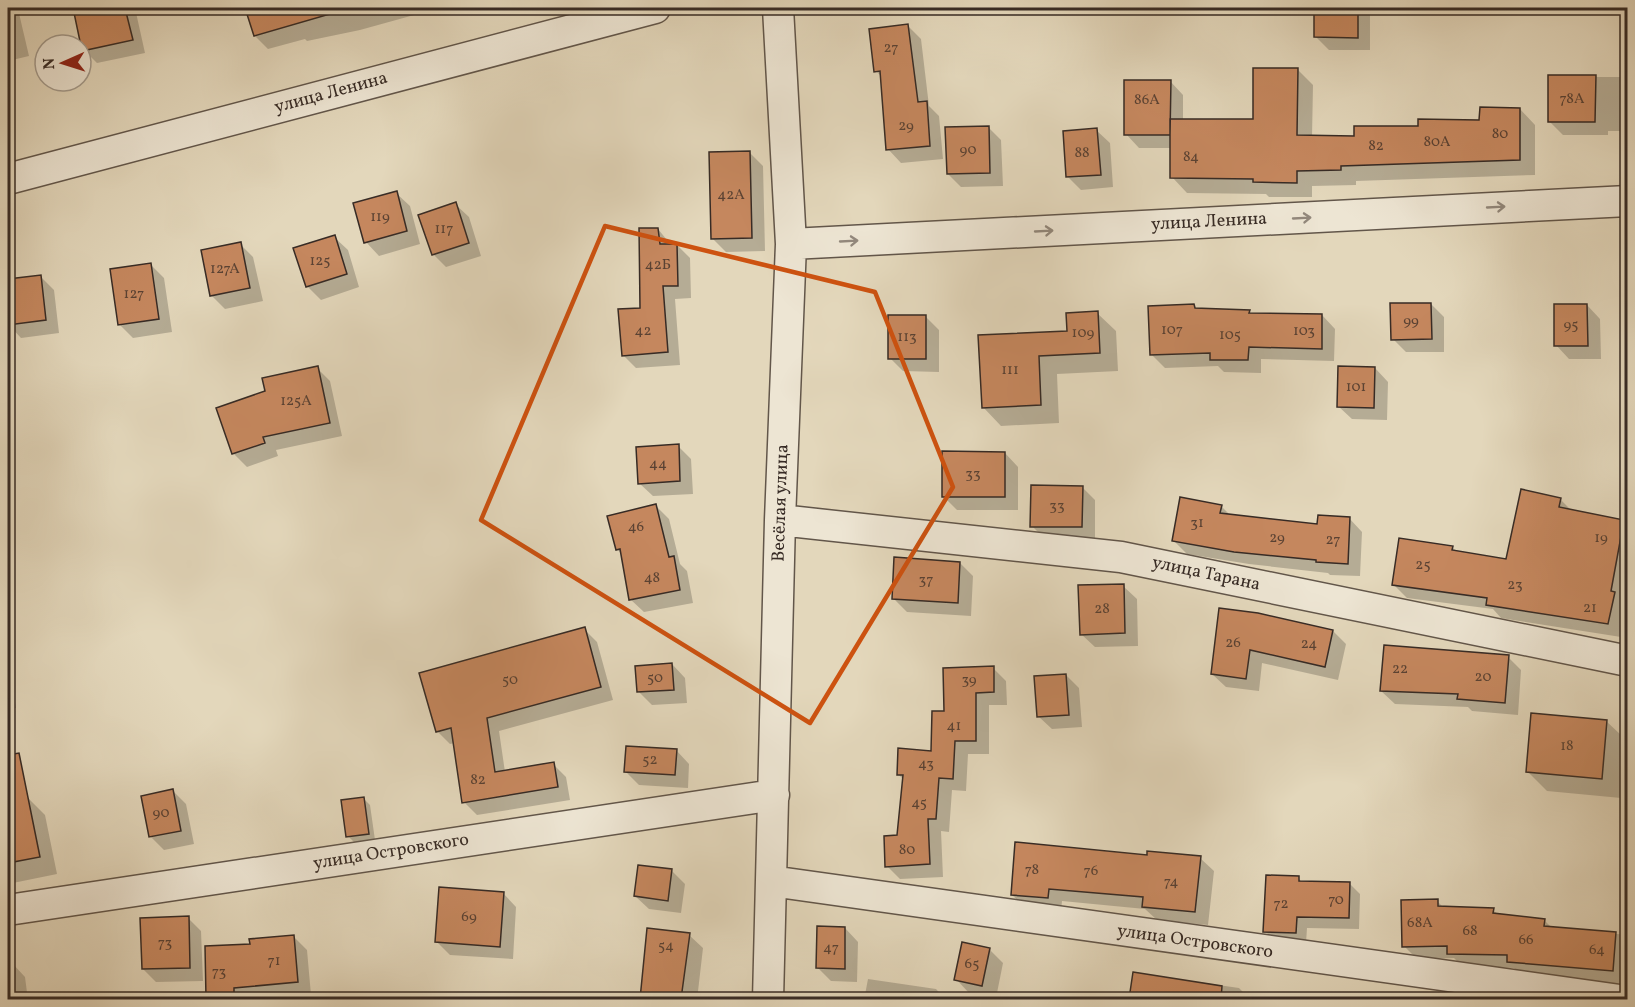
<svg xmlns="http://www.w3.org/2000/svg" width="1635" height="1007" font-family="Vollkorn,serif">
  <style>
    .shadow { fill: #0003 }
    .building { fill: #c5875e; stroke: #372b25; stroke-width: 1.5 }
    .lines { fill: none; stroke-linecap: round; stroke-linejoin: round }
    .minor-casing { stroke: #62564a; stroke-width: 33 }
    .minor { stroke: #ede5d3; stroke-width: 30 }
    .oneway { stroke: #92887c }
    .marked { fill: none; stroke: #cd5210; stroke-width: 4.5; stroke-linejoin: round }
    .labels { text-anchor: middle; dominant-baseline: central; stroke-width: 6; stroke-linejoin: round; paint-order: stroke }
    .number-label { font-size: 15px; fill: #5a4233 }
    .street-label { font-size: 18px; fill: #372b25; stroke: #ede5d3 }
  </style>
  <rect width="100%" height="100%" fill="#e3d7bb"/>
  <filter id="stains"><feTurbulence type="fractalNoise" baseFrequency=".00333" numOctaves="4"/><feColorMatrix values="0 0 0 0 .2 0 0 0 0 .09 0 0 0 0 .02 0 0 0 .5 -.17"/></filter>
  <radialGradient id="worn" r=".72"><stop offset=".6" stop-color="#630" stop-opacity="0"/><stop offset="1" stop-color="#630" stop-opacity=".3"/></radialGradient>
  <path class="shadow" d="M 8,8 L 18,9 L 29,56 L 8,61 Z
    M 74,8 L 135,8 L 145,53 L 97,63 L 84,50 Z
    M 247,8 L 424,8 L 425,12 L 360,30 L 307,41 L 305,39 L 268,49 L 255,36 Z
    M 1316,8 L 1370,8 L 1370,50 L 1329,50 L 1316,37 Z
    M 908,26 L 921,39 L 929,106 L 939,116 L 943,159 L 901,163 L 888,149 L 882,77 L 876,71 Z
    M 1297,69 L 1313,85 L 1312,137 L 1356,137 L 1481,121 L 1520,109 L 1535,125 L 1535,175 L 1356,181 L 1356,185 L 1312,186 L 1312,197 L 1269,197 L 1266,194 L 1187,193 L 1172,177 L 1172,148 L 1139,148 L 1126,134 L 1170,81 L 1183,95 L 1183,121 L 1254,121 Z
    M 1549,77 L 1628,77 L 1628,131 L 1608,131 L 1608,135 L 1563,135 L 1549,121 Z
    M 988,127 L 1001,140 L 1003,186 L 961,187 L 948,174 Z
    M 1096,130 L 1110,143 L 1113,187 L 1081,190 L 1068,177 Z
    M 749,152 L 763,166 L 765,251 L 726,252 L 713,239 Z
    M 396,193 L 410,206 L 420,244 L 379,256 L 366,242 Z
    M 455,204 L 469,217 L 481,256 L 446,267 L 433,254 Z
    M 658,229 L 671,245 L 677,245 L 690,258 L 691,298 L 675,299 L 680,365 L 636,368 L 623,355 L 642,309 Z
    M 334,237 L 348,250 L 359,287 L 321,300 L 307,286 Z
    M 240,244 L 253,257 L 263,301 L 225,309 L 211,295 Z
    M 150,264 L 164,278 L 172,332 L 133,338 L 119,324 Z
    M 40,276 L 54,290 L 59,333 L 21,338 L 8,324 L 8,280 Z
    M 1431,304 L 1444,317 L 1444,352 L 1406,352 L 1393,339 Z
    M 1587,305 L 1600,319 L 1601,359 L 1569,359 L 1556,345 Z
    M 1194,306 L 1198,310 L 1249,311 L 1252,314 L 1322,315 L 1335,329 L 1334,361 L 1261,359 L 1261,373 L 1224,372 L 1218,366 L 1165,368 L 1152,355 Z
    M 1097,313 L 1116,331 L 1118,371 L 1057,374 L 1059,423 L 1001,426 L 983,407 L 980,337 L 1069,333 Z
    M 925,316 L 939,330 L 939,372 L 903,371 L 890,358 Z
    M 317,368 L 330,381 L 342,436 L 276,450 L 278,456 L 247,467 L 234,454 L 218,409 L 266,392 Z
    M 1375,368 L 1388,382 L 1387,420 L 1352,419 L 1338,406 Z
    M 678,446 L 691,459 L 693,494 L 653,496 L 639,483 Z
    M 1005,453 L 1018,467 L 1018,510 L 957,510 L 943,496 Z
    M 1082,487 L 1095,500 L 1095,540 L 1045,539 L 1032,526 Z
    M 1560,499 L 1572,511 L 1624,521 L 1628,525 L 1628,585 L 1624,603 L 1627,607 L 1621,637 L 1501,618 L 1493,609 L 1407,598 L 1394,585 L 1452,547 L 1458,553 L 1507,561 Z
    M 655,505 L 669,519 L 680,564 L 687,571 L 693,603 L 644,612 L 630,599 L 623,555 L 617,549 Z
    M 1221,506 L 1231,516 L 1319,525 L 1349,518 L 1362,532 L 1360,576 L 1330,575 L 1328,573 L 1249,564 L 1187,554 L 1174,541 Z
    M 960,563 L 973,576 L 971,616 L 907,612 L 893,598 Z
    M 1123,586 L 1137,599 L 1138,646 L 1095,647 L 1081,634 Z
    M 1220,610 L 1333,631 L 1346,644 L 1338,680 L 1262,663 L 1259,691 L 1226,687 L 1212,674 Z
    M 584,629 L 597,642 L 613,700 L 499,731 L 505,772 L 553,764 L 566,777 L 570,800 L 477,815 L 464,802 L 455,743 L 450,744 L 437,731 Z
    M 8,656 L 16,708 L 8,709 Z
    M 1508,657 L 1521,670 L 1518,715 L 1472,711 L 1468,707 L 1395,704 L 1381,691 Z
    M 672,664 L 685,678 L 687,703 L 652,705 L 639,692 Z
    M 993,668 L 1006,681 L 1007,705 L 989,705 L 989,754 L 968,754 L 966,791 L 952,790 L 949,832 L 941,831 L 943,877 L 900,879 L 887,866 L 899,836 L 904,780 L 898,774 L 932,752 L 946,712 Z
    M 1066,675 L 1079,688 L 1082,727 L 1052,729 L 1038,716 Z
    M 1628,705 L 1628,744 L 1626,743 L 1621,798 L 1547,791 L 1528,772 L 1606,721 L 1621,735 Z
    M 676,750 L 689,764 L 688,788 L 639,785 L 626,772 Z
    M 173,791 L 186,804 L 194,844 L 164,850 L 150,836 Z
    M 27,797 L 45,815 L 57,874 L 8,884 L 8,801 Z
    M 364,799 L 370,805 L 375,840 L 354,842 L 348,836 Z
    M 1148,857 L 1200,858 L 1214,871 L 1208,925 L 1157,920 L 1145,909 L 1062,901 L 1061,911 L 1026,908 L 1012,895 Z
    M 672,871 L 685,884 L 681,913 L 649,909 L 635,896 Z
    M 1298,878 L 1303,883 L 1349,883 L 1360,894 L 1359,929 L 1307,928 L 1306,943 L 1276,942 L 1265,931 Z
    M 503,893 L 516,907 L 513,959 L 450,955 L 437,942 Z
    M 1437,901 L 1444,908 L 1493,910 L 1498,915 L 1544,920 L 1552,928 L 1628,935 L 1625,984 L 1521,975 L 1514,968 L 1462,966 L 1454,958 L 1417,959 L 1404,946 Z
    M 188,918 L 201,931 L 203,981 L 156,982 L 143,969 Z
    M 845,928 L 858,942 L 857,982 L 831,981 L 818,968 Z
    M 648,929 L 689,935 L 703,948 L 697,1000 L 642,1000 Z
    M 294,937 L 307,950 L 311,995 L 262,1000 L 208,997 L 251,946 Z
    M 989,949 L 1003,963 L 996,998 L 969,993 L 956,979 Z
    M 12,963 L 25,977 L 28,1000 L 8,1000 L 8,964 Z
    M 1135,973 L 1239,988 L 1246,995 L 1283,1000 L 1131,1000 Z
    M 868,979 L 936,989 L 946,1000 L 864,1000 Z"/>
  <path class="building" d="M 73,8 L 125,8 L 133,40 L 82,51 Z
    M 245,8 L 329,8 L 330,14 L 254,36 Z
    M 1314,8 L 1358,8 L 1358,38 L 1314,37 Z
    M 908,24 L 918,102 L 927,101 L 930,146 L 886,150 L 880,71 L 874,72 L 869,29 Z
    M 1253,68 L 1298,68 L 1297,135 L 1354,136 L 1354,126 L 1418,126 L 1418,119 L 1479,120 L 1480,107 L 1520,108 L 1520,160 L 1341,166 L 1341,170 L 1297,171 L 1297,183 L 1253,182 L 1253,179 L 1170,178 L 1170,119 L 1253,119 Z
    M 1548,75 L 1596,75 L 1595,122 L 1548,122 Z
    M 1124,80 L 1171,80 L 1170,135 L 1124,135 Z
    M 989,126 L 990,173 L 947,174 L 945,127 Z
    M 1097,128 L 1101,175 L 1066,177 L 1063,131 Z
    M 750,151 L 752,238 L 711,239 L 709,152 Z
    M 397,191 L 407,231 L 364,243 L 353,203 Z
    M 456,202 L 469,243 L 432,255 L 418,215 Z
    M 639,228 L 658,228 L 660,244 L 677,244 L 678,286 L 663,286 L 668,352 L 622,356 L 618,309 L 640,308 Z
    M 335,235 L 347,274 L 306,287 L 293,248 Z
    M 241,242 L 250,288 L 210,296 L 201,250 Z
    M 151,263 L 159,319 L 118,325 L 110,269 Z
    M 41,275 L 46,320 L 8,325 L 8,279 Z
    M 1390,303 L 1431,303 L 1432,339 L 1391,340 Z
    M 1194,304 L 1195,308 L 1250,310 L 1249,313 L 1322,314 L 1322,349 L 1249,347 L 1248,360 L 1210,360 L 1210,353 L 1150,355 L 1148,306 Z
    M 1554,304 L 1587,304 L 1588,346 L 1554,346 Z
    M 1098,311 L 1100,353 L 1039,356 L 1041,405 L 982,408 L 978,335 L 1067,331 L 1066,313 Z
    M 888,315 L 926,315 L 926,359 L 888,359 Z
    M 318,366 L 330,423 L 263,437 L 265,443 L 232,454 L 216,408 L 265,391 L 262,378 Z
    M 1338,366 L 1375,367 L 1374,408 L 1337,407 Z
    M 679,444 L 680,481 L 638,484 L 636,447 Z
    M 942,451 L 1005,452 L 1005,497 L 942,497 Z
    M 1031,485 L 1083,486 L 1082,527 L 1030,527 Z
    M 1521,489 L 1561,498 L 1559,507 L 1624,520 L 1611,591 L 1615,592 L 1608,624 L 1486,605 L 1487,598 L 1392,585 L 1399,538 L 1453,546 L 1452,550 L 1506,559 Z
    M 1180,497 L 1222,505 L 1220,513 L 1317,524 L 1318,515 L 1350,517 L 1348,564 L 1316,562 L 1316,560 L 1234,552 L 1172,541 Z
    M 656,504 L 669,557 L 674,556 L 680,590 L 629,600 L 620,549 L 616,550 L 607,516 Z
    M 894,557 L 960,562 L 958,603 L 892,599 Z
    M 1124,584 L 1125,633 L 1080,635 L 1078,585 Z
    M 1219,608 L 1258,613 L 1333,630 L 1325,667 L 1250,650 L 1246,679 L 1211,674 Z
    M 585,627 L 601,687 L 487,718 L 495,772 L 554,762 L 558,787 L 462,803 L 451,728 L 436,732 L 419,673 Z
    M 1384,645 L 1509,655 L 1505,703 L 1457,699 L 1458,694 L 1380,691 Z
    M 672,663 L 674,690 L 637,692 L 635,666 Z
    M 994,666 L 994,692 L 976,693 L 976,741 L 955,741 L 953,779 L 939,778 L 936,819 L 928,819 L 930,864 L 885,867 L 884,836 L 897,835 L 903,775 L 897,775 L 898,748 L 931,751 L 932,711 L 944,711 L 943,668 Z
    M 1066,674 L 1069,715 L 1037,717 L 1034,676 Z
    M 1531,713 L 1607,720 L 1602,779 L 1526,772 Z
    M 626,746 L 677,749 L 675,775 L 624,772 Z
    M 19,753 L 40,857 L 8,863 L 8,755 Z
    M 173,789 L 181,831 L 149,837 L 141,796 Z
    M 364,797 L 369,834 L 346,837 L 341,800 Z
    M 1015,842 L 1147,855 L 1147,851 L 1201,856 L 1195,912 L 1142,907 L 1143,897 L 1049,889 L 1048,898 L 1011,895 Z
    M 638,865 L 672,869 L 668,901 L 634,896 Z
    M 1266,875 L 1299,876 L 1299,881 L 1350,882 L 1349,918 L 1297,917 L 1296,933 L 1263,932 Z
    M 439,887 L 504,892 L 500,947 L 435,942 Z
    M 1438,899 L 1438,906 L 1494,908 L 1493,913 L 1545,919 L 1544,926 L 1616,932 L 1613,971 L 1507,962 L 1507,955 L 1447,954 L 1447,946 L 1402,947 L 1401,900 Z
    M 189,916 L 190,968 L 142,969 L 140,918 Z
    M 817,926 L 845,927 L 845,969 L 816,968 Z
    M 647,928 L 690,933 L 681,999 L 640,999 Z
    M 294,935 L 298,982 L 234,988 L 234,998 L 206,998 L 205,946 L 250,944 L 249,939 Z
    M 962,942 L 990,948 L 982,986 L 954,980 Z
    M 1133,972 L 1222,986 L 1221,999 L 1129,999 Z"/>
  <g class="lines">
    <defs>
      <path id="minor" d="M 8,179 L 655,8
        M 791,244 L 1628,201
        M 780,520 L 1121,557 L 1628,661
        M 771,881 L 1620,1000
        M 8,910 L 774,795
        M 768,1000 L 780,520 L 791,244 L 778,8"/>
    </defs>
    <use href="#minor" class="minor-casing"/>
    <use href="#minor" class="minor"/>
  </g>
  <defs><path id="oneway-shaft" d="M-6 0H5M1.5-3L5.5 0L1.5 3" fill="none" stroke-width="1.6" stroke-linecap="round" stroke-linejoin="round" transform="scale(1.5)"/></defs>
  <g class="oneway">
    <use href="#oneway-shaft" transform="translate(1496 207) rotate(-3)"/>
    <use href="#oneway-shaft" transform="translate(1302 218) rotate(-3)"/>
    <use href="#oneway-shaft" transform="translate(1044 231) rotate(-3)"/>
    <use href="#oneway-shaft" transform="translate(849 241) rotate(-3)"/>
  </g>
  <path class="marked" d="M 605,226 L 875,292 L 953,487 L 810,723 L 481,520 Z"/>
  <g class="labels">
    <g class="number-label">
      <text x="891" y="48">27</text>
      <text x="1572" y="99">78А</text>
      <text x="1147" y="100">86А</text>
      <text x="906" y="126">29</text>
      <text x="1500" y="134">80</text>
      <text x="1437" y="142">80А</text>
      <text x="1376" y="146">82</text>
      <text x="968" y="150">90</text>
      <text x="1082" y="153">88</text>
      <text x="1191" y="157">84</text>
      <text x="731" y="195">42А</text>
      <text x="380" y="217">119</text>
      <text x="444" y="229">117</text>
      <text x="320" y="261">125</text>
      <text x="658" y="265">42Б</text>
      <text x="225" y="269">127А</text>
      <text x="134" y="294">127</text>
      <text x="1411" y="321">99</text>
      <text x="1571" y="325">95</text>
      <text x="1172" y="330">107</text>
      <text x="643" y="331">42</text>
      <text x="1304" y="331">103</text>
      <text x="1083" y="333">109</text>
      <text x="1230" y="335">105</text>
      <text x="907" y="337">113</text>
      <text x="1010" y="370">111</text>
      <text x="1356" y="387">101</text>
      <text x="296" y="401">125А</text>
      <text x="658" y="464">44</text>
      <text x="973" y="474">33</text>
      <text x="1057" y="506">33</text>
      <text x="1197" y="523">31</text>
      <text x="636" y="527">46</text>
      <text x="1277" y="538">29</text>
      <text x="1601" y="538">19</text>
      <text x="1333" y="540">27</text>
      <text x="1423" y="565">25</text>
      <text x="652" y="578">48</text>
      <text x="926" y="580">37</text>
      <text x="1515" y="585">23</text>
      <text x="1590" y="608">21</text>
      <text x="1102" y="609">28</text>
      <text x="1233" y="643">26</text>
      <text x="1309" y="644">24</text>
      <text x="1400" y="669">22</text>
      <text x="1483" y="677">20</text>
      <text x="655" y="678">50</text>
      <text x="510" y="680">50</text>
      <text x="969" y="680">39</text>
      <text x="954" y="726">41</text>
      <text x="1567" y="746">18</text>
      <text x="650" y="760">52</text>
      <text x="926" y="764">43</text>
      <text x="478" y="780">82</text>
      <text x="919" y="803">45</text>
      <text x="161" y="813">90</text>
      <text x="907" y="850">80</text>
      <text x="1032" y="870">78</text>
      <text x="1091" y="871">76</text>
      <text x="1171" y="882">74</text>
      <text x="1336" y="900">70</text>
      <text x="1281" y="904">72</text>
      <text x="469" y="917">69</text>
      <text x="1420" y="923">68А</text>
      <text x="1470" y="931">68</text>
      <text x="1526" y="940">66</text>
      <text x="165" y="943">73</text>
      <text x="666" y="946">54</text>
      <text x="831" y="948">47</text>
      <text x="1597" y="950">64</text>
      <text x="274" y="961">71</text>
      <text x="972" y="964">65</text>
      <text x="219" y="972">73</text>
    </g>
    <g class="street-label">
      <text transform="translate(331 93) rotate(-15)">улица Ленина</text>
      <text transform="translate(1209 222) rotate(-3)">улица Ленина</text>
      <text transform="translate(781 503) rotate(-88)">Весёлая улица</text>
      <text transform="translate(1206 574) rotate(12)">улица Тарана</text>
      <text transform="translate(391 852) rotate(-9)">улица Островского</text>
      <text transform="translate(1195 942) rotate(8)">улица Островского</text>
    </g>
  </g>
  <rect width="1635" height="1007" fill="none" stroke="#e3d7bb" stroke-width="30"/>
  <rect x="9" y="9" width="1617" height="989" fill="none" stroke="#372b25" stroke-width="3"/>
  <rect x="15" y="15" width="1605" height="977" fill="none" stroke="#372b25" stroke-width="1.5"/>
  <g transform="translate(63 63) rotate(267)"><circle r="28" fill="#ede5d3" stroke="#a49b8d" stroke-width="1.5"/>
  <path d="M0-4.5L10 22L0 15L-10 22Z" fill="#8f2418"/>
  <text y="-9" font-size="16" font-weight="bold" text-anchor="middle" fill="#372b25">N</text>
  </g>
  <rect width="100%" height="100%" filter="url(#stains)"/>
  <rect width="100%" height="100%" fill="url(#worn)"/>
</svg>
